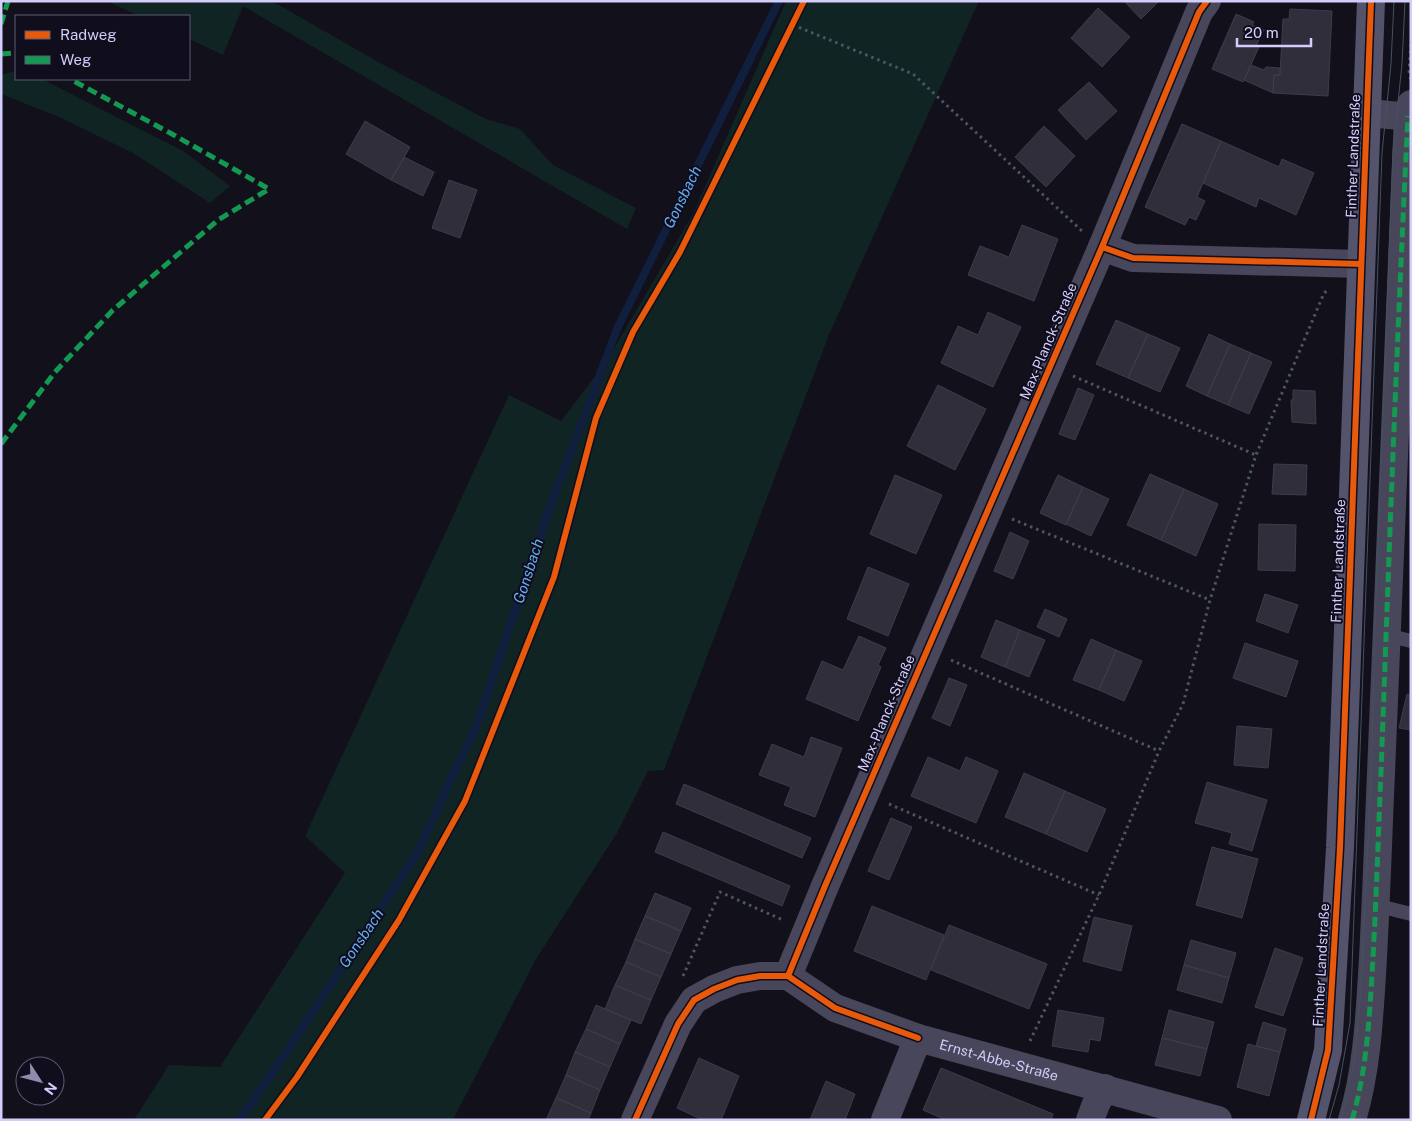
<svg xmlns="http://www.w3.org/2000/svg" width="1412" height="1121" font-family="'Public Sans',sans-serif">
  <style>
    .green { fill: #112424 }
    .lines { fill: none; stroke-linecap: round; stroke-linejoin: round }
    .stream { stroke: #0f1f3d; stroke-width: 8 }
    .building { fill: #312e3c; stroke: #3e3b4d }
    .path { stroke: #4a5763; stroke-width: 3; stroke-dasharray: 2.5 4; stroke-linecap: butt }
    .service { stroke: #48465a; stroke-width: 14 }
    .minor { stroke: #48465a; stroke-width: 28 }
    .secondary { stroke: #54536c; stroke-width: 28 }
    .tram { stroke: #425361; stroke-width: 1 }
    .quiet { stroke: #139951; stroke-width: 5; stroke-dasharray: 10 5; stroke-linecap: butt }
    .cycleway-casing { stroke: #100d1d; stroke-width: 9 }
    .cycleway { stroke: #e8590c; stroke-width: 6 }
    .labels { text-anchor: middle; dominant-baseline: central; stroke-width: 4; stroke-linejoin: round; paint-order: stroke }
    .street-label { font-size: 14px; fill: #d3cdfb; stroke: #100d1d }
    .water-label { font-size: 15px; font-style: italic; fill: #63aef4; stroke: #100d1d }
  </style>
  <rect width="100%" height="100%" fill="#12101a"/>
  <path class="green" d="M 107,1 L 272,1 L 380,63 L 486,119 L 520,129 L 553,165 L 636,208 L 627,229 L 243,6 L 223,55 L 189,39 L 189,16 L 139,16 Z
    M 786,1 L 979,1 L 828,337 L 664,770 L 648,771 L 617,833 L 536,959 L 453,1120 L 134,1120 L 169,1065 L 220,1067 L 345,873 L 305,836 L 509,395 L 561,421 L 606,362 L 694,212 Z
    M 16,71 L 16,79 L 42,79 L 183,151 L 230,186 L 210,203 L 133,153 L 59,117 L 1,94 L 1,75 Z"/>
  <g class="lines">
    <path class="stream" d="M 239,1120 L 271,1075 L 416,855 L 478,722 L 548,512 L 617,329 L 779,1"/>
  </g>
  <path class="building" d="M 1124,1 L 1159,1 L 1141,19 Z
    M 1098,8 L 1130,37 L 1102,67 L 1071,38 Z
    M 1290,9 L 1332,11 L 1328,96 L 1273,93 L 1274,75 L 1280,75 L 1283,19 L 1289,19 Z
    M 1236,14 L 1254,22 L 1252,25 L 1264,30 L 1256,46 L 1259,47 L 1243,82 L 1212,69 Z
    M 1251,65 L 1264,70 L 1266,67 L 1280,68 L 1280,75 L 1274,75 L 1273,93 L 1244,80 Z
    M 1089,82 L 1117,111 L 1086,140 L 1058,110 Z
    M 365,121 L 410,147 L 391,180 L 346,154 Z
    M 1182,124 L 1221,141 L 1197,197 L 1205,201 L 1196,220 L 1189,217 L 1185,225 L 1145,207 Z
    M 1044,126 L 1075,156 L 1046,187 L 1015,157 Z
    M 1221,141 L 1279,167 L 1282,159 L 1314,173 L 1296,215 L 1259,198 L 1256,207 L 1203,183 Z
    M 404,157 L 434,172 L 423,196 L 391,180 Z
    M 449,180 L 477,190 L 460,238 L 432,228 Z
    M 1022,225 L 1058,239 L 1034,301 L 968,275 L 980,246 L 1009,257 Z
    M 988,312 L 1021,327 L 993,387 L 941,363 L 958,326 L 978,335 Z
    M 1116,320 L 1148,334 L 1128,378 L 1096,364 Z
    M 1148,334 L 1180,348 L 1160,392 L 1128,378 Z
    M 1209,334 L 1230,344 L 1207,396 L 1186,386 Z
    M 1230,344 L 1251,353 L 1228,405 L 1207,396 Z
    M 1251,353 L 1272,362 L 1249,414 L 1228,405 Z
    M 938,385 L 986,409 L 955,470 L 907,446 Z
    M 1078,388 L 1094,395 L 1075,440 L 1059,434 Z
    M 1293,390 L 1315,391 L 1316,424 L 1292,422 L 1291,400 L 1293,400 Z
    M 1274,464 L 1307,465 L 1306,495 L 1272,494 Z
    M 1150,474 L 1184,489 L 1161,540 L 1127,525 Z
    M 895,475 L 942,495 L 916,554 L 870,534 Z
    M 1058,475 L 1083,487 L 1066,525 L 1040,513 Z
    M 1083,487 L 1109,499 L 1091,536 L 1066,524 Z
    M 1184,489 L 1218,504 L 1196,556 L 1161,540 Z
    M 1259,524 L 1296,525 L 1295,571 L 1258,570 Z
    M 1010,532 L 1029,541 L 1013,579 L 994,571 Z
    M 868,567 L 909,584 L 888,636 L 847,619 Z
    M 1265,594 L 1298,605 L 1288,633 L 1256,621 Z
    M 1045,609 L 1067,619 L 1059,637 L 1037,627 Z
    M 996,620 L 1020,630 L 1005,667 L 981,657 Z
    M 1020,630 L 1045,640 L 1029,677 L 1005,667 Z
    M 859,636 L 886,648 L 878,665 L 881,667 L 858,721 L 806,699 L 822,661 L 843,670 Z
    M 1091,639 L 1116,650 L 1099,690 L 1073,680 Z
    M 1245,643 L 1298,661 L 1286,697 L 1233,678 Z
    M 1116,650 L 1142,661 L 1124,701 L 1099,690 Z
    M 949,678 L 967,685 L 950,726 L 932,718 Z
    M 1407,694 L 1411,695 L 1411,730 L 1399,728 Z
    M 1237,726 L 1272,729 L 1268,768 L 1234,765 Z
    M 811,737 L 842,748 L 815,817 L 784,805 L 791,787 L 759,775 L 772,744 L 804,757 Z
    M 928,757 L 960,771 L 966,757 L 998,771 L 976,823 L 911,796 Z
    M 1024,773 L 1065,791 L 1046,834 L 1005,817 Z
    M 1207,782 L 1267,800 L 1252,851 L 1229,844 L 1232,833 L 1195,823 Z
    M 684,784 L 811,838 L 802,858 L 676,804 Z
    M 1065,791 L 1106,809 L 1087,852 L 1046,834 Z
    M 891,818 L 912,827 L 889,880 L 868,871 Z
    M 663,832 L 790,886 L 782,906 L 655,852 Z
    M 1212,847 L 1258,859 L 1242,918 L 1196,905 Z
    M 655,893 L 691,908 L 681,931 L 645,916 Z
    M 872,906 L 944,935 L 926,980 L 854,951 Z
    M 645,916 L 681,931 L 671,954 L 635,939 Z
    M 1094,917 L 1132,926 L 1121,971 L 1083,961 Z
    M 949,925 L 1047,964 L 1029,1009 L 931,970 Z
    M 635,939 L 671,954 L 661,977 L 626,962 Z
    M 1191,940 L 1236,953 L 1229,978 L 1184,965 Z
    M 1275,948 L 1303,958 L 1283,1016 L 1255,1007 Z
    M 626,962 L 661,977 L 651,1000 L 615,985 Z
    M 1184,965 L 1229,978 L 1222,1003 L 1177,990 Z
    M 615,985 L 651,1000 L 641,1024 L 605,1009 Z
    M 596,1005 L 631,1020 L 620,1044 L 586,1029 Z
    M 1058,1010 L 1104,1018 L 1100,1041 L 1090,1039 L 1088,1052 L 1052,1046 Z
    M 1169,1010 L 1214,1022 L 1207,1049 L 1162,1038 Z
    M 1263,1022 L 1286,1029 L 1280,1052 L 1256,1046 Z
    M 586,1029 L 620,1044 L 610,1067 L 575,1052 Z
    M 1162,1038 L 1207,1049 L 1200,1076 L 1155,1065 Z
    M 1248,1044 L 1280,1052 L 1269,1096 L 1237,1087 Z
    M 575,1052 L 610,1067 L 600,1090 L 566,1075 Z
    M 699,1058 L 739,1076 L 721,1120 L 703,1120 L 677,1108 Z
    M 941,1068 L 1053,1114 L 1051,1120 L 946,1120 L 923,1110 Z
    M 566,1075 L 600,1090 L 591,1113 L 556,1098 Z
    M 826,1081 L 855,1094 L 845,1120 L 810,1120 Z
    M 556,1098 L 591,1113 L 588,1120 L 546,1120 Z"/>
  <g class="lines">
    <path class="path" d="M 793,25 L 913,74 L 1082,231
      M 1411,79 L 1409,74 L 1411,43
      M 1073,376 L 1256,455
      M 1012,519 L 1210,600
      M 951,660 L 1159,751
      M 889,804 L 1099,895
      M 683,976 L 720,892 L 783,920
      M 1030,1041 L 1099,895 L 1159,751 L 1183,704 L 1210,600 L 1256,455 L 1324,293 L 1328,290"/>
    <path class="service" d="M 1386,635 L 1411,641
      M 1375,905 L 1411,914"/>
    <g class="minor">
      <path d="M 1368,113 L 1411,117"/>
      <path d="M 1102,247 L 1133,258 L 1361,264"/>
      <path id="s1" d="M 788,976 L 835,1008 L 918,1038 L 1218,1120"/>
      <path d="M 635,1120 L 678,1024 L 694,1000 L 714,989 L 737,980 L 760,976 L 788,976 L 825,886 L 1102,247 L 1199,12 L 1207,1"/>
      <path d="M 885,1120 L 918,1038"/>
      <path d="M 1090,1120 L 1096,1104 L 1105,1088"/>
      <path d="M 1352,1120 C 1366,1073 1369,1024 1372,975 C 1376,908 1378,840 1381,773 C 1389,554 1397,335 1408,116 L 1411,104"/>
    </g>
    <path class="secondary" d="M 1311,1120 L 1328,1050 L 1340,848 L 1371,1"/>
    <path class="tram" d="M 1329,1120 L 1339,1085 L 1350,1023 L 1382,153 L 1391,64 L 1394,1
      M 1341,1120 L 1354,1063 L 1361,989 L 1371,779 L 1376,597 L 1393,150 L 1402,64 L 1405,1"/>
    <path class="quiet" d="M 1,24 L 8,1
      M 1,54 L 16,53
      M 1,444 L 55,372 L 112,311 L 218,220 L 269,189 L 172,134 L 70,79
      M 1352,1120 C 1366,1073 1369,1024 1372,975 C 1376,908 1378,840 1381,773 C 1389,554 1397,335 1408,116"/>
    <defs>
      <path id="cycleway" d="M 1102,247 L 1133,258 L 1361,264
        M 788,976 L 835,1008 L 918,1038
        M 265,1120 L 297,1077 L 399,920 L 465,801 L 554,577 L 596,418 L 633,332 L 680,252 L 804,1
        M 635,1120 L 678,1024 L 694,1000 L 714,989 L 737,980 L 760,976 L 788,976 L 825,886 L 1102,247 L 1199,12 L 1207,1
        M 1311,1120 L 1328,1050 L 1340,848 L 1371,1"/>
    </defs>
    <use href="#cycleway" class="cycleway-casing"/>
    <use href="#cycleway" class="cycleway"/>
  </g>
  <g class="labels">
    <g class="street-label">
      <text transform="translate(1353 156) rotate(-88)">Finther Landstraße</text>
      <text transform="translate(1048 341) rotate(-67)">Max-Planck-Straße</text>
      <text transform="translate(1338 561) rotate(-88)">Finther Landstraße</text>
      <text transform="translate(886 713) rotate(-67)">Max-Planck-Straße</text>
      <text transform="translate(1321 965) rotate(-87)">Finther Landstraße</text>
      <text stroke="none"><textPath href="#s1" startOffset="229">Ernst-Abbe-Straße</textPath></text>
    </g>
    <g class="water-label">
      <text transform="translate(682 197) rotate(-64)">Gonsbach</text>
      <text transform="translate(528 571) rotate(-72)">Gonsbach</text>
      <text transform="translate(361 938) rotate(-56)">Gonsbach</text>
    </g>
  </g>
  <rect width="1412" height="1121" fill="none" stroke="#d3cdfb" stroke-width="5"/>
  <rect x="15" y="15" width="175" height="65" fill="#100d1d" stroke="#5e5a76"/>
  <rect x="25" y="31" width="25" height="8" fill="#e8590c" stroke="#5e5a76"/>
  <text x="60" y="40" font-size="15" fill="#d3cdfb">Radweg</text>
  <rect x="25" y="56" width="25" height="8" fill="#139951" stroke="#5e5a76"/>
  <text x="60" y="65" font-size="15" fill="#d3cdfb">Weg</text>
  <g transform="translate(40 1081) rotate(126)"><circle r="24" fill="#100d1d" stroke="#5e5a76"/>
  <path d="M0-4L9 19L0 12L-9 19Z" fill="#8f8bac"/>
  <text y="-8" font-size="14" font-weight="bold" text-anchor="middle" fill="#d3cdfb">N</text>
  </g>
  <path d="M1237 38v8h74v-8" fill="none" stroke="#d3cdfb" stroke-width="2.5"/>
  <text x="1244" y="38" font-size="15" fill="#d3cdfb" stroke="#100d1d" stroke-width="4" paint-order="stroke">20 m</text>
</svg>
